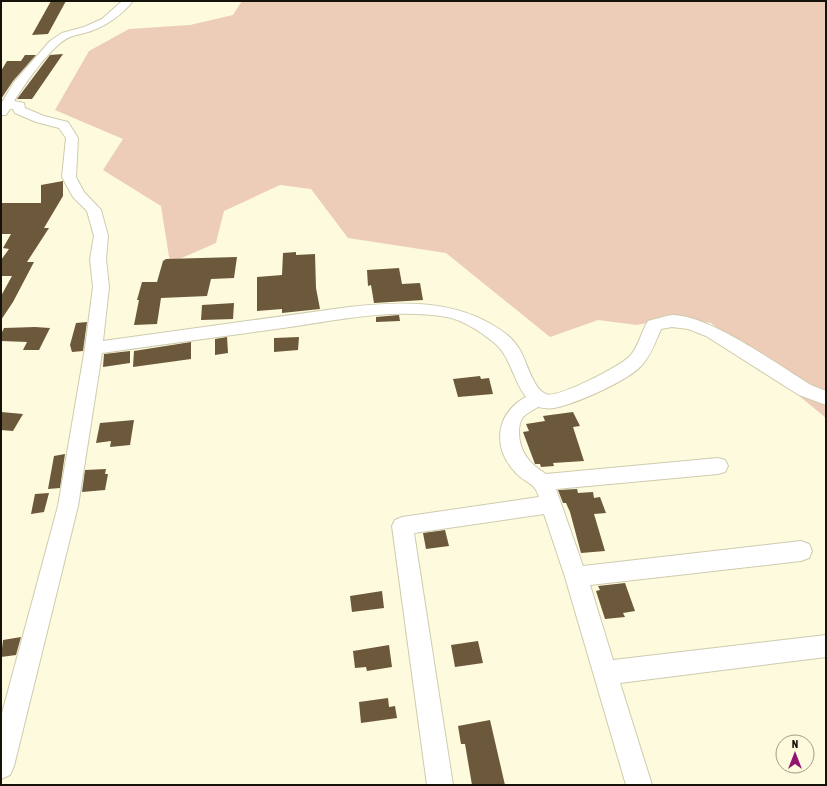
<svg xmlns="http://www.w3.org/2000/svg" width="827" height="786" font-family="'Asap Condensed',sans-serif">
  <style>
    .green { fill: #edccb8 }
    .building { fill: #6c583a }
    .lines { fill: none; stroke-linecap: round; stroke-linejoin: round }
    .minor-casing { stroke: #cecbaf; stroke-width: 2 }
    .minor { fill: #fff; fill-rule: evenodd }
  </style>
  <rect width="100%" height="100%" fill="#fdfadd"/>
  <path class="green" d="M 242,1 L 826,1 L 826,418 L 711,323 L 673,317 L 637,325 L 598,320 L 550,337 L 446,253 L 348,238 L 311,189 L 280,185 L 224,211 L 216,243 L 170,263 L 161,206 L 103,170 L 123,139 L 55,110 L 89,51 L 129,29 L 190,25 L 233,15 Z"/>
  <path class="building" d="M 51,1 L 66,1 L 48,34 L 32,35 Z
    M 63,54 L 32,99 L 17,99 L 50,55 Z
    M 25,55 L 36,55 L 13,81 L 1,99 L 1,71 L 7,61 L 21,61 Z
    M 63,181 L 63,196 L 44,228 L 49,228 L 27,262 L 34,262 L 13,302 L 1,320 L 1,296 L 12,276 L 1,276 L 1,260 L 9,249 L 3,248 L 11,234 L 1,234 L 1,203 L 41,203 L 41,185 Z
    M 296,252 L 296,255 L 315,254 L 316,288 L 320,309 L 282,313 L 282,309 L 257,311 L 257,277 L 282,275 L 283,253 Z
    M 237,257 L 234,278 L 211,279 L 207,296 L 161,298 L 157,324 L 134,325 L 139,300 L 137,300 L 142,282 L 157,282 L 163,261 L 166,259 Z
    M 399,268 L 402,284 L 420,283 L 423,300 L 374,303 L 371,285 L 368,286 L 367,270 Z
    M 234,303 L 233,319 L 201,320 L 202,305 Z
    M 399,315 L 400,321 L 376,322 L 376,317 Z
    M 87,322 L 83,351 L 72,352 L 70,345 L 76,323 Z
    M 35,327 L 50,328 L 39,350 L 23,350 L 27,342 L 1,341 L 1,334 L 4,328 Z
    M 227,337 L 228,353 L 215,355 L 215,339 Z
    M 299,337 L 298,350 L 274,352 L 274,338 Z
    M 191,342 L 191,359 L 133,367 L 134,351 Z
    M 130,351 L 130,363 L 103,367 L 104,354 Z
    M 480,376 L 481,379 L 489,378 L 493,394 L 458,397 L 453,379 Z
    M 1,412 L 23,414 L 13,431 L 1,430 Z
    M 573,412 L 580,426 L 573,427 L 584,461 L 553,463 L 554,466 L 541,467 L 540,464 L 535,464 L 523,432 L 529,431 L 526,424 L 545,421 L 543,416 Z
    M 134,420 L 130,445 L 110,447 L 111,441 L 96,443 L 100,423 Z
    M 65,454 L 60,488 L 48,489 L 54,456 Z
    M 106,469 L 105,474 L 108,474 L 105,490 L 82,492 L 85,470 Z
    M 577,489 L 578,493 L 593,492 L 594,498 L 600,497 L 606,513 L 594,514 L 605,551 L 581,553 L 570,512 L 566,503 L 563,503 L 558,490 Z
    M 49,493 L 44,512 L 31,514 L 35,494 Z
    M 445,530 L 449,546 L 426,549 L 423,533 Z
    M 625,583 L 635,611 L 623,613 L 625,617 L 605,619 L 596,591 L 600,590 L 598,586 Z
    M 382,591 L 384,608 L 352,612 L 350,596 Z
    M 21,637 L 16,655 L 1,657 L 3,640 Z
    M 478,641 L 483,663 L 455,667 L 451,645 Z
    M 389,645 L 392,667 L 367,671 L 366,667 L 355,668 L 353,651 Z
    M 388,698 L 389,707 L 395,706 L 397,718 L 361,723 L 359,702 Z
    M 490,720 L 505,785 L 472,785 L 465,744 L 461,744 L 458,726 Z"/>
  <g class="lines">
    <defs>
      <path id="minor" d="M 122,1 L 133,1 C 123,14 106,26 91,31 C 84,34 77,34 70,37 C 51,45 25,84 14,101 L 24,103 L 25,108 L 44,116 L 68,122 L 78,138 L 76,177 L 84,192 L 101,210 L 108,236 L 106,259 L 109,287 L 103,341 L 349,307 C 398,302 447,299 491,324 C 503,331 513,338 520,350 C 527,362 533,389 546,394 C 557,399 621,366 630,356 C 639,346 641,332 648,321 C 656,319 665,316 672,315 C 710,315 778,365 811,385 L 826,391 L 826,405 L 799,395 L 706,336 L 688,329 L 672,327 L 661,329 C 656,341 651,355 642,365 C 628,381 575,404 554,408 C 549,409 543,408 538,407 C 533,410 527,413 523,417 C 520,421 519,427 519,432 C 519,452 530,464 546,474 L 718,458 L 725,460 L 728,466 L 725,472 L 718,474 L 556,489 L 583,566 L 801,541 L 809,544 L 812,551 L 809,558 L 801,561 L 590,585 L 613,660 L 826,635 L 826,657 L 620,683 L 652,785 L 626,785 L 565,577 L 544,514 L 414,533 L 453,785 L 427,785 L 392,526 L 395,520 L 402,517 L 539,497 C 534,481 526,484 516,473 C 492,448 495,414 526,397 C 512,379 511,355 492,341 C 480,331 462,320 447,317 C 395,308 342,319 290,327 C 228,336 165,344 102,353 L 78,506 L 14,766 L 10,775 L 1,779 L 1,717 L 58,506 L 85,348 L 93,287 L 90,259 L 94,236 L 87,211 L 73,197 L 62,177 L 66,138 L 59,128 L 36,122 L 15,113 L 13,109 L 10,109 L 6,115 L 1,115 L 1,104 L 14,82 L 50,41 L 62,33 L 84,27 L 102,19 Z"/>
    </defs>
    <use href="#minor" class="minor-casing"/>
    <use href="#minor" class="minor"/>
  </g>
  <rect width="827" height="786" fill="none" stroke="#141209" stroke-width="4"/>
  <g transform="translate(795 754)"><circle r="19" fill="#fdfadd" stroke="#a09d88"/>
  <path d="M0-3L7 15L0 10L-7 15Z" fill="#921470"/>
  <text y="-6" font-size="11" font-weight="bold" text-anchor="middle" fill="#141209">N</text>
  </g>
</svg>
